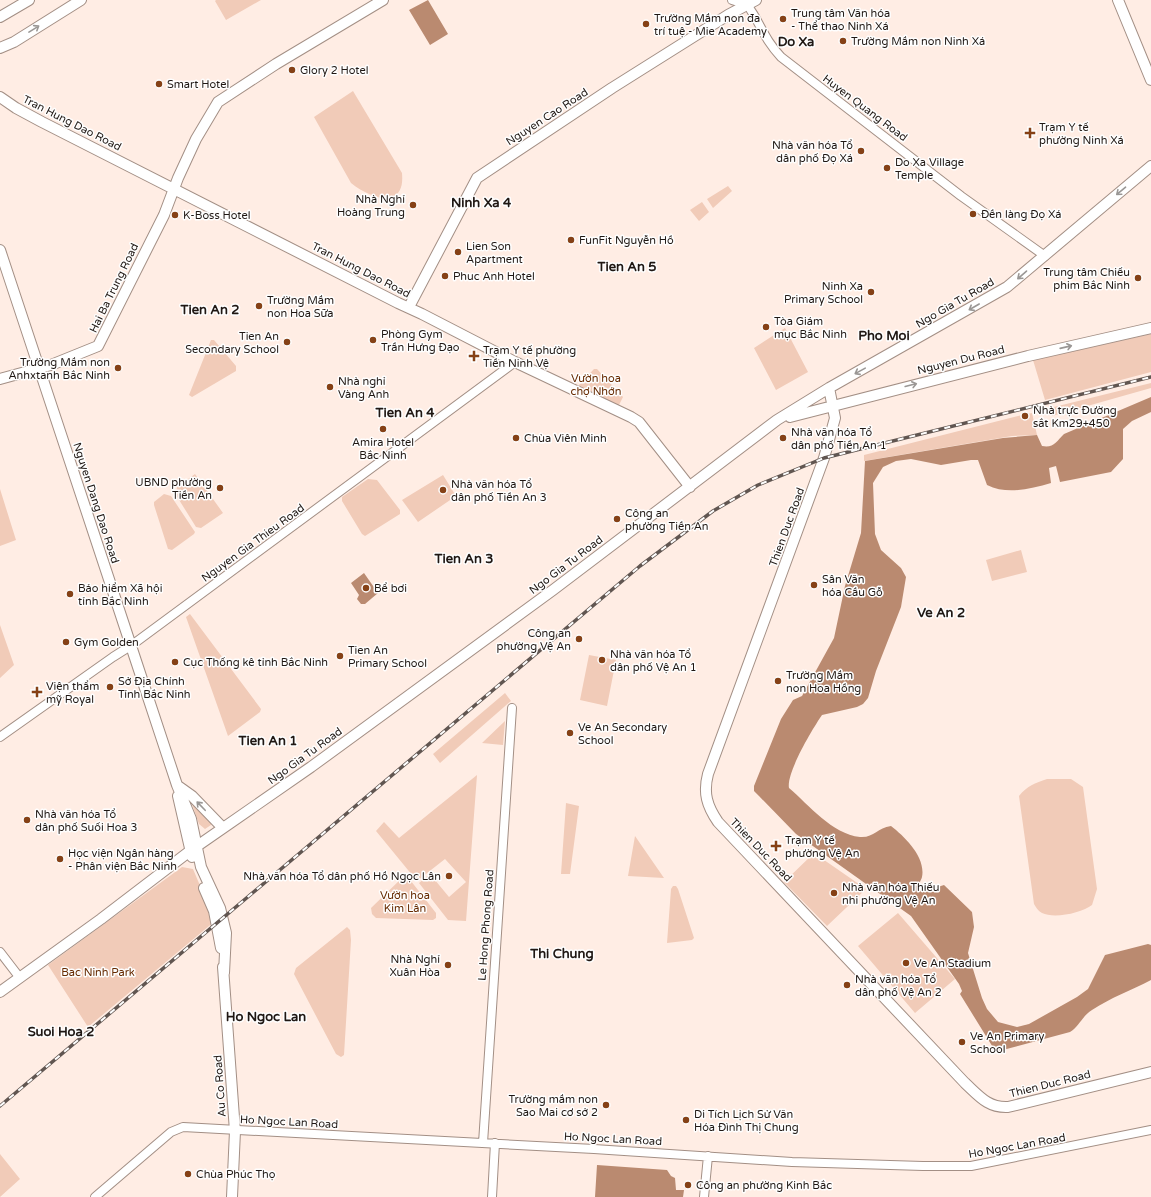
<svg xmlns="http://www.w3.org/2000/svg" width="1151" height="1197" font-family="'Varela Round',sans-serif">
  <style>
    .green { fill: #f1cbb8 }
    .water { fill: #ba8a70 }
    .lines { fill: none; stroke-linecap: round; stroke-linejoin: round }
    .minor-casing { stroke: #a38f85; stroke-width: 10 }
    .major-casing { stroke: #a38f85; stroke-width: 12 }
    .minor { stroke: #fff; stroke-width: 8 }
    .major { stroke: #fff; stroke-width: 10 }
    .rail-casing { stroke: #615651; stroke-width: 3.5 }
    .rail { stroke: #fefefe; stroke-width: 2; stroke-dasharray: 6; stroke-linecap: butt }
    .oneway { stroke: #9a9795 }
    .poi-dot { fill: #854116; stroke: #fefefe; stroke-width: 1.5 }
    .labels { text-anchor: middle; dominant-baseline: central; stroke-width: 3; stroke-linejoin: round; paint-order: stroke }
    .poi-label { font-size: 11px; fill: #1f1713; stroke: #fefefe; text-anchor: start }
    .street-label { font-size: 11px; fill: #1f1713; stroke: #fefefe }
    .park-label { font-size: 11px; fill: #662a00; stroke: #fefefe }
    .quarter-label { font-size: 13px; font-weight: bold; fill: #1f1713; stroke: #fefefe }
  </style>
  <rect width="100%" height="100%" fill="#ffede4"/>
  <path class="green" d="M 216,0 L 261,0 L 226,20 L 215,1 Z
    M 353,91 L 402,173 C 403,186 401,193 390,200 C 376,197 363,193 351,183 L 314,117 Z
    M 728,186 L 732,191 L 713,208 L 707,199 Z
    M 702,202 L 709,212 L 699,221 L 690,210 Z
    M 785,328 L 808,372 L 776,390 L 754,348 Z
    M 1151,334 L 1151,372 L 1045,400 L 1033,360 Z
    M 211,340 L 214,340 L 236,366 L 236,371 L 192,397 L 189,395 Z
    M 594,369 L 597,369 L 623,397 L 619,405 L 616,406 L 579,388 L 579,385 Z
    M 1151,383 L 1151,388 L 1052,416 L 1050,408 Z
    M 1032,413 L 1037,435 L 1012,436 L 864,461 L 864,455 L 1022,415 L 1023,419 L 1029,418 L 1028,414 Z
    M 195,474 L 223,513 L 201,528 L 196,527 L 176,495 L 177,487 Z
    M 443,475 L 456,496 L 418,522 L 402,500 Z
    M 368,479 L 377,480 L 400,510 L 400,514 L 365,536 L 362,534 L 342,501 L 342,497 Z
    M 0,489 L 16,540 L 0,546 Z
    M 164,494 L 171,496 L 195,532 L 194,534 L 172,550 L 168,549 L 154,505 L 154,502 Z
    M 1021,550 L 1027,572 L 992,581 L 986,560 Z
    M 190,614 L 261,709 L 260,712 L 228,736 L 186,617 Z
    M 0,625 L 14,665 L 0,678 Z
    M 589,655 L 616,660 L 607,706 L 580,700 Z
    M 505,693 L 511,701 L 440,763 L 433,754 Z
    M 505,721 L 503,745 L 482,743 Z
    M 477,775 L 466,921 L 448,920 L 419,883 L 430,874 L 449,897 L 466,882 L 445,859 L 417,881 L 376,831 L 384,822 L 399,838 Z
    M 1047,779 L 1071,779 L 1083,787 L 1097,889 L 1092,905 C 1082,913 1054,919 1042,913 C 1038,911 1036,907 1034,904 L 1019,796 C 1027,786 1035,783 1047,779 Z
    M 566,803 L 579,806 L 570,874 L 561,874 Z
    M 192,804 L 211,823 L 211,825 L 205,829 L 199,824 Z
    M 635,836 L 664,878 L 628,876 Z
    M 814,853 L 866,889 L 827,926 L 784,882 Z
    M 182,867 L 193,869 L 215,921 L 88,1027 L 48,965 Z
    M 407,876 L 436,913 L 436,918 L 433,920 L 376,918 L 372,914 L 371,908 L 403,877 Z
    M 673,886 L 676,886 L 678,889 L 694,938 L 692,940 L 667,943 L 671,889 Z
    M 898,913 L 955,979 L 915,1013 L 858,946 Z
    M 347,927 L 350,930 L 351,940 L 344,1055 L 341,1057 L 336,1054 L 294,974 L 296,968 Z
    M 0,1154 L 20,1179 L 0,1197 Z"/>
  <path class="water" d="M 428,0 L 448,34 L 430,45 L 409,10 Z
    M 1151,397 L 1151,412 L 1132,421 L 1123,429 L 1123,459 L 1111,472 L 1060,482 L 1056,466 L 1049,468 L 1051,483 C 1030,489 1007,495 987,485 L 978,460 L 971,460 L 941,465 L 911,459 L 896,461 L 883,467 L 873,483 L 875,534 L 881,550 L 901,568 L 906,577 L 901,607 L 876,671 L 868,698 L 863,704 L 857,707 L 822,715 C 813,728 786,773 789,788 C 809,805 832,834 860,837 C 874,838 877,828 891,826 C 905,837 926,857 922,877 C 921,881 918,884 918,889 L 925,891 L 944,885 L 972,912 L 974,927 L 968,953 L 982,998 L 987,1009 L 998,1022 L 1017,1027 L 1029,1024 L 1077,997 L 1088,989 L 1105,955 L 1148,944 L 1151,945 L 1151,980 C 1132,990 1110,998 1092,1010 C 1082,1016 1079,1027 1070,1032 L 999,1051 L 994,1049 L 960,994 L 962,991 L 959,984 L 911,916 L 796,834 L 759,796 L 754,791 L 754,786 L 781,719 L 793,700 L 802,696 L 834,638 L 845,586 L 861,533 L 865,461 L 1003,438 L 1037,435 L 1042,446 C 1054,448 1056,442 1064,434 Z
    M 364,573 L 378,593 L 365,604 L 361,604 L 357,599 L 359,595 L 351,583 Z
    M 597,1165 L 667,1170 L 671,1176 L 675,1178 L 676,1190 L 684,1190 L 683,1197 L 595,1197 Z"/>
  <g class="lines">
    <defs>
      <path id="minor" d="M 732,0 L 747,5
        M 747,0 C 747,7 752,11 755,17 C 764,33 768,43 781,57 L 961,196 L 1045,256
        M 0,737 L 113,657 L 132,645 L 515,362
        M 0,952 L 20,978
        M 483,1143 L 512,708
        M 95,1197 L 171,1132 L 183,1127 L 594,1149 L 792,1162 L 923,1166 L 971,1166 L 1151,1130
        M 492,1197 L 495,1143
        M 704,1197 L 708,1156"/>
      <path id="major" d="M 1118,0 L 1151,80
        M 0,17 L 29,0
        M 0,48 L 14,42 L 81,0
        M 0,97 L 16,108 L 42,122 L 398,303 L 422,314 L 515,362 L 631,417 L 639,422 L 690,487
        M 0,250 L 137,664 L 177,785 L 191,819 L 201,867 L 220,908 L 226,933 L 224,973
        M 409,307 L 477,178 L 612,88 L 728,15 L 756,0
        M 0,379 L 51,365 L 98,346 L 164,215 L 178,178 L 196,139 L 218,102 L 276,64 L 383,0
        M 829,388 L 835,418 L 824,458 L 708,774 C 703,793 707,806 718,822 L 965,1083 C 979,1096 988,1108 1008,1107 L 1151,1072
        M 790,417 L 1028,356 L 1151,328
        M 178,786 L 192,796 L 223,828
        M 178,796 L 192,857
        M 204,888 L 214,911 L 221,948
        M 223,967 L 235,1131 L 232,1197
        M 0,992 L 101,919 L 190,851 L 311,767 L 553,590 L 777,420 L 829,388 L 1007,287 L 1151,166"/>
    </defs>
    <use href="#minor" class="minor-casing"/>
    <use href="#major" class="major-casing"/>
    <use href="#minor" class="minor"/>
    <use href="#major" class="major"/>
    <defs>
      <path id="rail" d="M 0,1106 L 640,566 L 713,511 L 758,485 L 824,458 L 1151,377"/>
    </defs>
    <use href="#rail" class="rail-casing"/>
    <use href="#rail" class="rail"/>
  </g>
  <defs><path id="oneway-shaft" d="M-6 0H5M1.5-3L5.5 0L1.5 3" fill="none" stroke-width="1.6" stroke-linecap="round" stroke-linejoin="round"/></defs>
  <g class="oneway">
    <use href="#oneway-shaft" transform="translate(34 29) rotate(-32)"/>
    <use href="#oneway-shaft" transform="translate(1121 191) rotate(140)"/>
    <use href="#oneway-shaft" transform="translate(1022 275) rotate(139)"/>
    <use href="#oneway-shaft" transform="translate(974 307) rotate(150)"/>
    <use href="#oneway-shaft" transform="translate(1066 347) rotate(-13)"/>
    <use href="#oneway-shaft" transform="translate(860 371) rotate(151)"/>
    <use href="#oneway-shaft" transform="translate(911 385) rotate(-14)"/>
    <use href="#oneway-shaft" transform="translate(201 806) rotate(-134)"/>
  </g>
  <g class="poi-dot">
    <circle cx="783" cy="19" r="4"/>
    <circle cx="646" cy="24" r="4"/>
    <circle cx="843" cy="41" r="4"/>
    <circle cx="292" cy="70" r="4"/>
    <circle cx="159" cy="84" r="4"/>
    <path d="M1028 127h4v4h4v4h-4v4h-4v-4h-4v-4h4z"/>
    <circle cx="861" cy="151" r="4"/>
    <circle cx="887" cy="168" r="4"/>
    <circle cx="413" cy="205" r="4"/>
    <circle cx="973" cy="214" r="4"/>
    <circle cx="175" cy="215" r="4"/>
    <circle cx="571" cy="240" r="4"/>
    <circle cx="458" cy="252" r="4"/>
    <circle cx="445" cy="276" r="4"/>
    <circle cx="1138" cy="278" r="4"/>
    <circle cx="871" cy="292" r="4"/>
    <circle cx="259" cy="306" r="4"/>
    <circle cx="766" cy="327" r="4"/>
    <circle cx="373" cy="340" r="4"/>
    <circle cx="287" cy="342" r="4"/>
    <path d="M472 350h4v4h4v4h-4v4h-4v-4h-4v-4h4z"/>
    <circle cx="118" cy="368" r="4"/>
    <circle cx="330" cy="387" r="4"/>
    <circle cx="1025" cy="416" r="4"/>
    <circle cx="383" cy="429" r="4"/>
    <circle cx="516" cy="438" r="4"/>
    <circle cx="783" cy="438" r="4"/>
    <circle cx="220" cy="488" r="4"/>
    <circle cx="443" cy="490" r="4"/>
    <circle cx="617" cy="519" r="4"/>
    <circle cx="814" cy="585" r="4"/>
    <circle cx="366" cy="588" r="4"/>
    <circle cx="70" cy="594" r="4"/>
    <circle cx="579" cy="639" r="4"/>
    <circle cx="66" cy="642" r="4"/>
    <circle cx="340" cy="656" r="4"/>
    <circle cx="602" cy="660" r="4"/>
    <circle cx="175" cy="662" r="4"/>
    <circle cx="778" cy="681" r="4"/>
    <circle cx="110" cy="687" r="4"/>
    <path d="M35 686h4v4h4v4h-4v4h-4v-4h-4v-4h4z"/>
    <circle cx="570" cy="733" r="4"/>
    <circle cx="27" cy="820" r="4"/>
    <path d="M774 840h4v4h4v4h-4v4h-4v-4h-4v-4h4z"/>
    <circle cx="60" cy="859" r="4"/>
    <circle cx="449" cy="876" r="4"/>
    <circle cx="834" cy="893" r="4"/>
    <circle cx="906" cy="963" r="4"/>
    <circle cx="448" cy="965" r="4"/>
    <circle cx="847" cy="985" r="4"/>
    <circle cx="962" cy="1042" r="4"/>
    <circle cx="606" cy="1105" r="4"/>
    <circle cx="686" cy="1120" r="4"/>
    <circle cx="188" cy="1174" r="4"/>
    <circle cx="688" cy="1185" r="4"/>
  </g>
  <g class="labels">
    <g class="poi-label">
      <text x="791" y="13">Trung tâm Văn hóa<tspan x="791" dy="13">- Thể thao Ninh Xá</tspan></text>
      <text x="654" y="18">Trường Mầm non đa<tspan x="654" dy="13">trí tuệ - Mie Academy</tspan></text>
      <text x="851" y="41">Trường Mầm non Ninh Xá</text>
      <text x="300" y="70">Glory 2 Hotel</text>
      <text x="167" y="84">Smart Hotel</text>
      <text x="1039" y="127">Trạm Y tế<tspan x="1039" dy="13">phường Ninh Xá</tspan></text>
      <text x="853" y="145" text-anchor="end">Nhà văn hóa Tổ<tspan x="853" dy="13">dân phố Đọ Xá</tspan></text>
      <text x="895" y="162">Do Xa Village<tspan x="895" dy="13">Temple</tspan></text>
      <text x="405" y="199" text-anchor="end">Nhà Nghỉ<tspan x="405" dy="13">Hoàng Trung</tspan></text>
      <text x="981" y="214">Đền làng Đọ Xá</text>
      <text x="183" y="215">K-Boss Hotel</text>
      <text x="579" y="240">FunFit Nguyễn Hồ</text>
      <text x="466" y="246">Lien Son<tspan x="466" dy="13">Apartment</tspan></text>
      <text x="1130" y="272" text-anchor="end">Trung tâm Chiếu<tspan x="1130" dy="13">phim Bắc Ninh</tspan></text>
      <text x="453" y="276">Phuc Anh Hotel</text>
      <text x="863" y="286" text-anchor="end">Ninh Xa<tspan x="863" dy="13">Primary School</tspan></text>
      <text x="267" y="300">Trường Mầm<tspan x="267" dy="13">non Hoa Sữa</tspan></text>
      <text x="774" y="321">Tòa Giám<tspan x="774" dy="13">mục Bắc Ninh</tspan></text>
      <text x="381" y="334">Phòng Gym<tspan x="381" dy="13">Trần Hưng Đạo</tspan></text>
      <text x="279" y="336" text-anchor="end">Tien An<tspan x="279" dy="13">Secondary School</tspan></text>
      <text x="483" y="350">Trạm Y tế phường<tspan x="483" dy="13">Tiền Ninh Vệ</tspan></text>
      <text x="110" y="362" text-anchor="end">Trường Mầm non<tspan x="110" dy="13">Anhxtanh Bắc Ninh</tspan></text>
      <text x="338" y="381">Nhà nghỉ<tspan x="338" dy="13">Vàng Anh</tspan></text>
      <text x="1033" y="410">Nhà trực Đường<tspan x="1033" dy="13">sắt Km29+450</tspan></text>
      <text x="791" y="432">Nhà văn hóa Tổ<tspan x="791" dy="13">dân phố Tiền An 1</tspan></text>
      <text x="524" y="438">Chùa Viên Minh</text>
      <text x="383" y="442" text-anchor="middle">Amira Hotel<tspan x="383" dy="13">Bắc Ninh</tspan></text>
      <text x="212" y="482" text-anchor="end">UBND phường<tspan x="212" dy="13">Tiền An</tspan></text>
      <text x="451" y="484">Nhà văn hóa Tổ<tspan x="451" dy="13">dân phố Tiền An 3</tspan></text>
      <text x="625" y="513">Công an<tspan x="625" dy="13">phường Tiền An</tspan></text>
      <text x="822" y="579">Sân Văn<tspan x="822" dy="13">hóa Cầu Gỗ</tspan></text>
      <text x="78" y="588">Bảo hiểm Xã hội<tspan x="78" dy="13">tỉnh Bắc Ninh</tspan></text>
      <text x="374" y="588">Bể bơi</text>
      <text x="571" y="633" text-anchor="end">Công an<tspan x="571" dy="13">phường Vệ An</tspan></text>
      <text x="74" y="642">Gym Golden</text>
      <text x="348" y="650">Tien An<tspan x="348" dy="13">Primary School</tspan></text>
      <text x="610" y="654">Nhà văn hóa Tổ<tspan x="610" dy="13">dân phố Vệ An 1</tspan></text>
      <text x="183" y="662">Cục Thống kê tỉnh Bắc Ninh</text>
      <text x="786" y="675">Trường Mầm<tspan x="786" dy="13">non Hoa Hồng</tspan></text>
      <text x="118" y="681">Sở Địa Chính<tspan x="118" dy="13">Tỉnh Bắc Ninh</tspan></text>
      <text x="46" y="686">Viện thẩm<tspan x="46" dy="13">mỹ Royal</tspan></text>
      <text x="578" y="727">Ve An Secondary<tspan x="578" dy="13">School</tspan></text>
      <text x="35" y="814">Nhà văn hóa Tổ<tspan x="35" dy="13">dân phố Suối Hoa 3</tspan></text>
      <text x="785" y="840">Trạm Y tế<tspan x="785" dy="13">phường Vệ An</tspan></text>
      <text x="68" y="853">Học viện Ngân hàng<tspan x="68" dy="13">- Phân viện Bắc Ninh</tspan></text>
      <text x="441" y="876" text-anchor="end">Nhà văn hóa Tổ dân phố Hồ Ngọc Lân</text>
      <text x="842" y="887">Nhà văn hóa Thiếu<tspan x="842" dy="13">nhi phường Vệ An</tspan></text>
      <text x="440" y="959" text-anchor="end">Nhà Nghỉ<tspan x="440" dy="13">Xuân Hòa</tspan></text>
      <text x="914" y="963">Ve An Stadium</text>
      <text x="855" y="979">Nhà văn hóa Tổ<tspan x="855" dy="13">dân phố Vệ An 2</tspan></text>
      <text x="970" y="1036">Ve An Primary<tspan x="970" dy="13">School</tspan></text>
      <text x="598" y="1099" text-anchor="end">Trường mầm non<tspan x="598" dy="13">Sao Mai cơ sở 2</tspan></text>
      <text x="694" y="1114">Di Tích Lịch Sử Văn<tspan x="694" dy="13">Hóa Đình Thị Chung</tspan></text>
      <text x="196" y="1174">Chùa Phúc Thọ</text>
      <text x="696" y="1185">Công an phường Kinh Bắc</text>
    </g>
    <g class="street-label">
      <text transform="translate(865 108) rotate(37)">Huyen Quang Road</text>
      <text transform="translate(547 117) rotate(-33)">Nguyen Cao Road</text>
      <text transform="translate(72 123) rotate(27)">Tran Hung Dao Road</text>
      <text transform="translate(361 270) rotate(27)">Tran Hung Dao Road</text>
      <text transform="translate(114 288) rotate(-64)">Hai Ba Trung Road</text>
      <text transform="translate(955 303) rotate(-30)">Ngo Gia Tu Road</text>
      <text transform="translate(961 360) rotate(-14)">Nguyen Du Road</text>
      <text transform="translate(96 503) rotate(72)">Nguyen Dang Dao Road</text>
      <text transform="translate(787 527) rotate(-70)">Thien Duc Road</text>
      <text transform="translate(253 543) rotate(-36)">Nguyen Gia Thieu Road</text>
      <text transform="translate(566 565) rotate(-37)">Ngo Gia Tu Road</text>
      <text transform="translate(305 756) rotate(-36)">Ngo Gia Tu Road</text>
      <text transform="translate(761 850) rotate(46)">Thien Duc Road</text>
      <text transform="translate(486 925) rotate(-86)">Le Hong Phong Road</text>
      <text transform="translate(1050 1084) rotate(-14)">Thien Duc Road</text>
      <text transform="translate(220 1086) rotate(-94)">Au Co Road</text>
      <text transform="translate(289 1122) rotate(3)">Ho Ngoc Lan Road</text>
      <text transform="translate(613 1139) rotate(3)">Ho Ngoc Lan Road</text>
      <text transform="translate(1017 1146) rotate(-10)">Ho Ngoc Lan Road</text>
    </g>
    <g class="park-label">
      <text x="596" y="378">Vườn hoa<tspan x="596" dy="13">chợ Nhớn</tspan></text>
      <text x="405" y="895">Vườn hoa<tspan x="405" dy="13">Kim Lân</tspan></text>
      <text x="98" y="972">Bac Ninh Park</text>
    </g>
    <g class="quarter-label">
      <text x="796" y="42">Do Xa</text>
      <text x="481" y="203">Ninh Xa 4</text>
      <text x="627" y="267">Tien An 5</text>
      <text x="210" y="310">Tien An 2</text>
      <text x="884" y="336">Pho Moi</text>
      <text x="405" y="413">Tien An 4</text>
      <text x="464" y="559">Tien An 3</text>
      <text x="941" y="613">Ve An 2</text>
      <text x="268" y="741">Tien An 1</text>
      <text x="562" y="954">Thi Chung</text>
      <text x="266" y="1017">Ho Ngoc Lan</text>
      <text x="61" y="1032">Suoi Hoa 2</text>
    </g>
  </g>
</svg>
